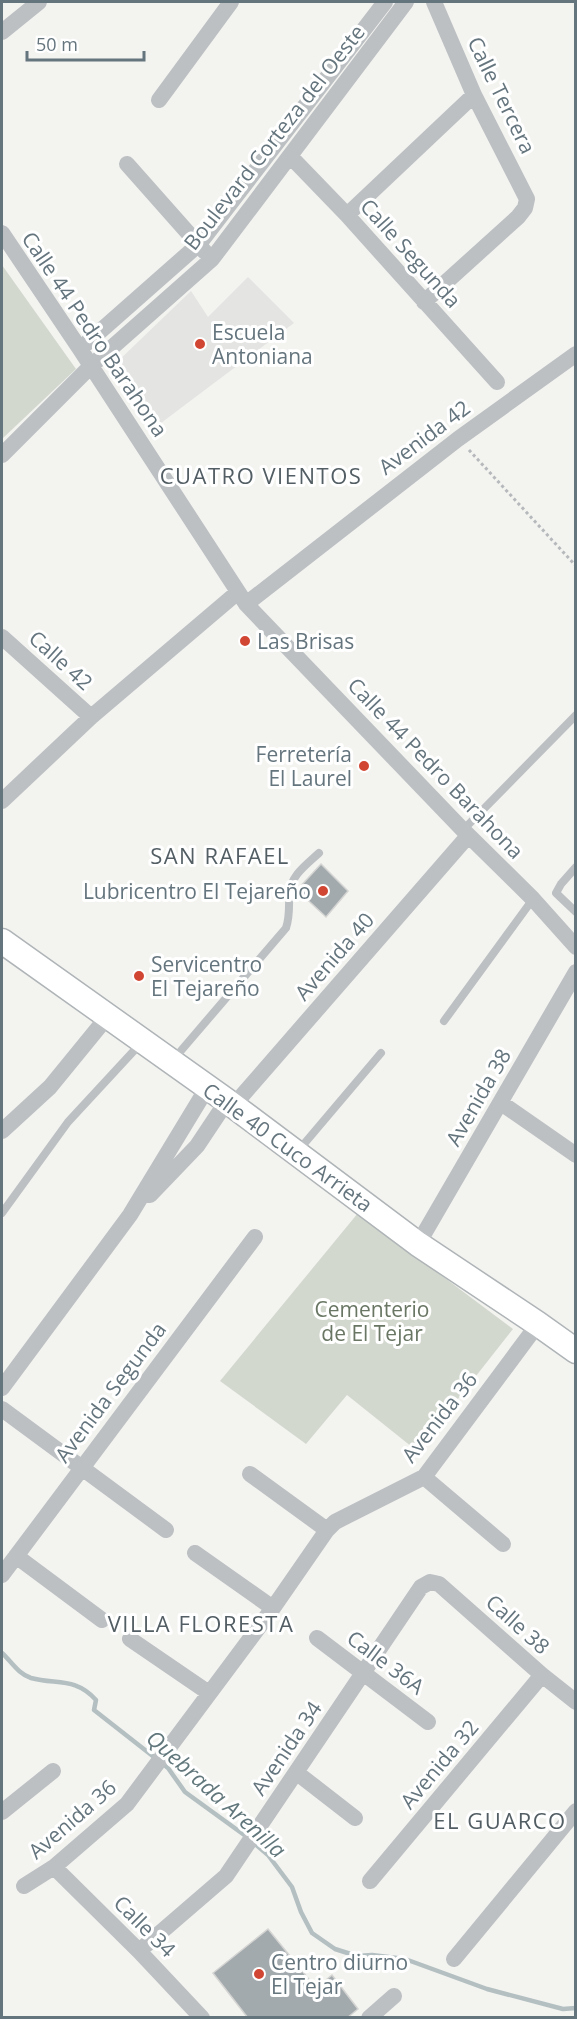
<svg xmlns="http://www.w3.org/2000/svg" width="577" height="2019" font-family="'Open Sans',sans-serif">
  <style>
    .built { fill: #e4e4e3 }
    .green { fill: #d3d8cf }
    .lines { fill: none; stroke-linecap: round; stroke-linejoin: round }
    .stream { stroke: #b3bfc1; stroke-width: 4.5 }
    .building { fill: #a3aaae; stroke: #d4d4d2; stroke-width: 1.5 }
    .secondary-casing { stroke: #afb4b7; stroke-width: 27 }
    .path { stroke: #b6b9bb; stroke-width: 3; stroke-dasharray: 3 3; stroke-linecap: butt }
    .lane { stroke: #bcc0c3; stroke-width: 8 }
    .street { stroke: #bcc0c3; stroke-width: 16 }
    .secondary { stroke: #fff; stroke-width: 24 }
    .poi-dot { fill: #d14632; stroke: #fff; stroke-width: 2 }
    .labels { text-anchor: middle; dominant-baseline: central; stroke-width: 6; stroke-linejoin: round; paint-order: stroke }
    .street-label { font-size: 21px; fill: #65757e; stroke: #fff }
    .poi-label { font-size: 21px; fill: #65757e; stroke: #fff; text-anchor: start }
    .park-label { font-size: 21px; fill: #697663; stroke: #fff }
    .neighbourhood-label { font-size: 22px; letter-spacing: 1.5px; fill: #525e64; stroke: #fff }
    .water-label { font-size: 22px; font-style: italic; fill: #61777b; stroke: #fff }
  </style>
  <rect width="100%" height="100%" fill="#f3f3f0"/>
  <path class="built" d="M 248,277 L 294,323 L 157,426 L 114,365 L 191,291 L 208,317 Z"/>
  <path class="green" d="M 2,265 L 76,369 L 2,439 Z
    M 358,1213 L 513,1329 L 417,1451 L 347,1395 L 306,1444 L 220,1381 Z"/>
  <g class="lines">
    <path class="stream" d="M 2,1653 C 11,1661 18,1674 31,1678 C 57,1685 75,1677 96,1700 L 94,1710 L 168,1768 L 185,1792 L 247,1837
      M 254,1843 L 268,1855 L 292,1887 L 301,1912 L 312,1933 L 335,1949 L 357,1956 L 372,1955 L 405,1959 L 487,1989 L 563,2009 L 576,2008"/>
  </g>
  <path class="building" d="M 321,864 L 348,891 L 326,917 L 297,890 Z
    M 268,1929 L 316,1988 L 332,1975 L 358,2009 L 347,2018 L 248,2018 L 213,1973 Z"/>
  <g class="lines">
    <defs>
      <path id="secondary" d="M 2,941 L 227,1101 L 418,1244 L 538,1324 L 576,1351"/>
    </defs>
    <use href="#secondary" class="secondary-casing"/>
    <path class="path" d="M 469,450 L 576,566"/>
    <path class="lane" d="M 463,830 L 576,715
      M 576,867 L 561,884 L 556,893 L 576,912
      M 444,1021 L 533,899
      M 173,1060 L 286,928 C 290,916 289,907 289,895 C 290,876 306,865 319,853
      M 298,1151 L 381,1053
      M 2,1213 L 68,1122 L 142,1042"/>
    <path class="street" d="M 2,32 L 39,2
      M 159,100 L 231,2
      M 290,156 L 347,215 L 497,382
      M 127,164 L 205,252
      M 347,215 L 474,95
      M 2,233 L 80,349 L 246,604 L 463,830 L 533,899 L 576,947
      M 424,302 L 518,217 L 525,208 L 527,199 L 474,95 L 434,2
      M 80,349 L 199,244 L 385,2
      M 2,455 L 91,366 L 212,259 L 406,2
      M 246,604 L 458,439 L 576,354
      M 2,637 L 91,717
      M 2,801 L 91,717 L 238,592
      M 501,1103 L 576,1155
      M 233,1106 L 468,836
      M 2,1131 L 50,1087 L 108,1016
      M 150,1195 L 197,1146 L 227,1101
      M 418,1244 L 576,972
      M 2,1388 L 130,1215 L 207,1088
      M 2,1409 L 166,1530
      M 250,1474 L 327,1530
      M 424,1477 L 503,1544
      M 195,1553 L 273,1608
      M 16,1556 L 102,1620
      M 2,1575 L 255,1237
      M 317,1638 L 428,1722
      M 130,1639 L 209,1693
      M 297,1773 L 355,1818
      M 2,1812 L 53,1771
      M 54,1867 L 139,1951 L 202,2018
      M 370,1881 L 542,1675
      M 24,1886 L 54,1867 L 127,1804 L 273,1608 L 327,1530 L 335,1522 L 424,1477 L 538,1324
      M 139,1951 L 226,1876 L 421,1587 L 430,1582 L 439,1584 L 542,1675 L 576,1702
      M 454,1959 L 576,1811
      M 369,2018 L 394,1996"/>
    <use href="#secondary" class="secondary"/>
  </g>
  <g class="poi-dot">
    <circle cx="200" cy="344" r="6"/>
    <circle cx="245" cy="641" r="6"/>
    <circle cx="364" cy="766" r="6"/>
    <circle cx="323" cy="891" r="6"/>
    <circle cx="139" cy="976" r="6"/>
    <circle cx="259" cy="1974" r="6"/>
  </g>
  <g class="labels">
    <g class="street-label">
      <text transform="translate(502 95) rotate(64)">Calle Tercera</text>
      <text transform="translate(274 137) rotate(-52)">Boulevard Corteza del Oeste</text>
      <text transform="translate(411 253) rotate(48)">Calle Segunda</text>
      <text transform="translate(95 334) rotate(56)">Calle 44 Pedro Barahona</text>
      <text transform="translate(424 437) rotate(-37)">Avenida 42</text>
      <text transform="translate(61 660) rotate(42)">Calle 42</text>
      <text transform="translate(436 768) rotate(46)">Calle 44 Pedro Barahona</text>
      <text transform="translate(334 956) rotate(-49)">Avenida 40</text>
      <text transform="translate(478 1097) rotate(-60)">Avenida 38</text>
      <text transform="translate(288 1147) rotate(36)">Calle 40 Cuco Arrieta</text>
      <text transform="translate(110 1392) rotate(-53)">Avenida Segunda</text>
      <text transform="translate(439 1417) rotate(-52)">Avenida 36</text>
      <text transform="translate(518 1624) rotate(42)">Calle 38</text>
      <text transform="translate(386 1662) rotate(37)">Calle 36A</text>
      <text transform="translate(286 1748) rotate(-56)">Avenida 34</text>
      <text transform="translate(439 1764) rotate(-50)">Avenida 32</text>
      <text transform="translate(72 1819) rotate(-41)">Avenida 36</text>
      <text transform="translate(145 1926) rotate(45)">Calle 34</text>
    </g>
    <g class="poi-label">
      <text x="212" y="332">Escuela<tspan x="212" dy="24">Antoniana</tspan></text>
      <text x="257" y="641">Las Brisas</text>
      <text x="352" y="754" text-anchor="end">Ferretería<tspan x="352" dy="24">El Laurel</tspan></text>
      <text x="311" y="891" text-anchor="end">Lubricentro El Tejareño</text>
      <text x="151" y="964">Servicentro<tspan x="151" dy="24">El Tejareño</tspan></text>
      <text x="271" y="1962">Centro diurno<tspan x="271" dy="24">El Tejar</tspan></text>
    </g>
    <g class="park-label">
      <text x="372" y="1309">Cementerio<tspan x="372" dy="24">de El Tejar</tspan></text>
    </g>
    <g class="neighbourhood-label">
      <text x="261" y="475">CUATRO VIENTOS</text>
      <text x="220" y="855">SAN RAFAEL</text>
      <text x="201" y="1623">VILLA FLORESTA</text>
      <text x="500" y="1820">EL GUARCO</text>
    </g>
    <g class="water-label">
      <text transform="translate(217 1793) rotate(42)">Quebrada Arenilla</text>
    </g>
  </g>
  <rect width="577" height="2019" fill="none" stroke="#65757e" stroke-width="6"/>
  <path d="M27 51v9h117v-9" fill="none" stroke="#65757e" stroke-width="3"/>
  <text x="36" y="51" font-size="18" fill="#65757e" stroke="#ffffff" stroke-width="4.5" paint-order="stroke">50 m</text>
</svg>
